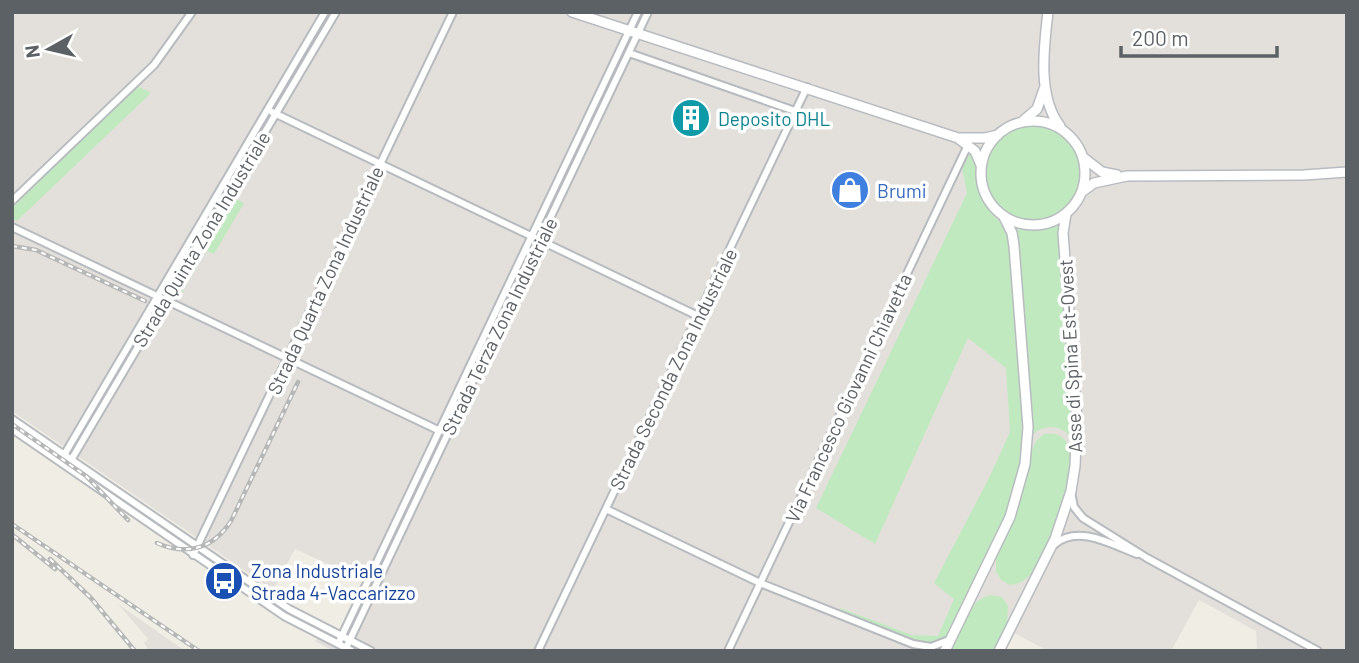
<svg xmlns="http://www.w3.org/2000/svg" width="1359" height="663" font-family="Barlow,sans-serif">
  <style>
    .industrial { fill: #e3e0dc }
    .green { fill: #c1e9bf }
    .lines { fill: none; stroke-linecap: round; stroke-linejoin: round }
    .street-casing { stroke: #b7bbbf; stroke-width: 10 }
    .secondary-casing { stroke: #b8bcc1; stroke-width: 12 }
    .street { stroke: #fff; stroke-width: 6 }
    .secondary { stroke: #fff; stroke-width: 9 }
    .rail-casing { stroke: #b6b7b7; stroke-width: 4.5 }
    .rail { stroke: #fff; stroke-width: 2; stroke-dasharray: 5; stroke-linecap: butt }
    .labels { text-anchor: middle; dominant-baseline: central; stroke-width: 7; stroke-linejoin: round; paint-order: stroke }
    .culture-label { font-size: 19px; fill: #0d838f; stroke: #fff; text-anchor: start }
    .shop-label { font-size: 19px; fill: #366cbe; stroke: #fff; text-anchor: start }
    .street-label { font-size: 19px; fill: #5c6166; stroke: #fff }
    .transit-label { font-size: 19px; fill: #164399; stroke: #fff; text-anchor: start }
  </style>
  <rect width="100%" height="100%" fill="#f0ede4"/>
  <path class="industrial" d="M 12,12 L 1347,12 L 1347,651 L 1257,651 L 1256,631 L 1199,600 L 1171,651 L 1048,651 L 958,603 L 933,651 L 334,651 L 314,641 L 342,628 L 363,580 L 295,549 L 273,590 L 12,411 Z
    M 118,604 L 185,651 L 149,651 L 144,643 L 148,639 Z"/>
  <path class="green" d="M 138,86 L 151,93 L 17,221 L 12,219 L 12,208 Z
    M986 174a48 48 0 1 1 96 0a48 48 0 1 1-96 0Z
    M 970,154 C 980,162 975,180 979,192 C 984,210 1001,219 1009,235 L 1022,412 L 1021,463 L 1003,521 L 947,635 L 939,643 L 926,645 L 839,611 L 840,608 L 912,635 L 938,636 L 954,599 L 934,583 L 988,480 L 1010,432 L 1006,368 L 968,338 L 875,544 L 816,508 L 967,193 L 962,168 Z
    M 232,197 L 244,203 L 214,254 L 206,251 L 179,298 L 175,300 L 173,294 Z
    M 1059,225 L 1072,409 L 1073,439 C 1061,425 1046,423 1032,435 L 1032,413 L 1017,229 L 1034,231 Z
    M 1044,434 C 1104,424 1047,561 1026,579 C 1021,583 1016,584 1010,585 L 1001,580 L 996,571 L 996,555 L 1021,499 L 1032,450 L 1036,441 Z
    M 991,595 L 1002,597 L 1008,606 L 1007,625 L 994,651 L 949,651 C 959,631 967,600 991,595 Z"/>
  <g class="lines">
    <defs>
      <path id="street" d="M 629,53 L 795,111
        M 272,112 L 698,316
        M 12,201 L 154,65 L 192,12
        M 12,227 L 440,431
        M 12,419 L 289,609 L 371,651
        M 12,429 L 284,616 L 352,651
        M 60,462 L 325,12
        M 67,467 L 336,12
        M 1071,492 L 1074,507 L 1083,518 L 1147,558 L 1318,651
        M 606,509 L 760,583 L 913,644 L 931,647 L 949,640
        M 1055,544 C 1078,524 1113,545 1137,554
        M 193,555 L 453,12
        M 338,644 L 638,12
        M 346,648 L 648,12
        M 538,651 L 807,87
        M 728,651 L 968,145"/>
      <path id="secondary" d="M 572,12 L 958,138 L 985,138 L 998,135
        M 1048,12 C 1044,46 1037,97 1060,126
        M 1024,120 L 1037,109 L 1044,89
        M981 173a52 52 0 1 1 104 0a52 52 0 1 1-104 0Z
        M 959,139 L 975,151 L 981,165
        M 1084,158 L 1102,172 L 1117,175
        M 1083,191 L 1094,183 L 1127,176 L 1304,175 L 1347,172
        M 945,651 L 1010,517 L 1025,464 L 1028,427 L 1014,246 L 1012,233 L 1004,217
        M 999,651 L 1055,539 L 1071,491 L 1075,466 L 1077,420 L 1063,233 L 1066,214"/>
    </defs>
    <use href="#street" class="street-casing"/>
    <use href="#secondary" class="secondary-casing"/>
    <use href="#street" class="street"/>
    <use href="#secondary" class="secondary"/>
    <defs>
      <path id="rail" d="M 12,246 L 36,250 L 145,301
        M 12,424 L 86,476 L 128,520
        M 12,524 L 199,651
        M 14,536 L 55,569
        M 157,543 C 186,556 213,549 231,521 L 298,382
        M 50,559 L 91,598 L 135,651"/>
    </defs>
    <use href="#rail" class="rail-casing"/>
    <use href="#rail" class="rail"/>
  </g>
  <defs>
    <symbol id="building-disc" viewBox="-11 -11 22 22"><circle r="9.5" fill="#0f9aa8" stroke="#fff"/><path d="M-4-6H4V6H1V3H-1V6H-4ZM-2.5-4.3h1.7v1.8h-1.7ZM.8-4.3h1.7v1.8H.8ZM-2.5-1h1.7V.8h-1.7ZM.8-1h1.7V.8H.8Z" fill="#fff"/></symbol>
    <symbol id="shop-disc" viewBox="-11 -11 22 22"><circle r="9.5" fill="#3f7fe0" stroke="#fff"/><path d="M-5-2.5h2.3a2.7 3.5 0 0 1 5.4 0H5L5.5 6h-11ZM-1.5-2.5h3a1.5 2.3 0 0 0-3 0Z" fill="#fff"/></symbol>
    <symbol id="bus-disc" viewBox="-11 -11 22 22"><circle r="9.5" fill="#1a4fb4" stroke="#fff"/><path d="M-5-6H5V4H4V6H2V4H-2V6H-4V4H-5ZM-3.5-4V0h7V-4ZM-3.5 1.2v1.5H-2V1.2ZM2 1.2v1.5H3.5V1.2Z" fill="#fff"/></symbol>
  </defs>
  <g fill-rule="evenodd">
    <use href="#building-disc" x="669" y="96" width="44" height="44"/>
    <use href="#shop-disc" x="828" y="168" width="44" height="44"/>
    <use href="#bus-disc" x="202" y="559" width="44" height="44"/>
  </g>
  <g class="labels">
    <g class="culture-label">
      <text x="718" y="118">Deposito DHL</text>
    </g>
    <g class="shop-label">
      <text x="877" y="190">Brumi</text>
    </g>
    <g class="street-label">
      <text transform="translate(201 239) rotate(-59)">Strada Quinta Zona Industriale</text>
      <text transform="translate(325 280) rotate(-65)">Strada Quarta Zona Industriale</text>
      <text transform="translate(499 326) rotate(-64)">Strada Terza Zona Industriale</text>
      <text transform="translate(1070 356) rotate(-93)">Asse di Spina Est-Ovest</text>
      <text transform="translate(673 369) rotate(-64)">Strada Seconda Zona Industriale</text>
      <text transform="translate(848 398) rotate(-65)">Via Francesco Giovanni Chiavetta</text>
    </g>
    <g class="transit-label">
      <text x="251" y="570">Zona Industriale<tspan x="251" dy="22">Strada 4-Vaccarizzo</tspan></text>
    </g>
  </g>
  <rect width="1359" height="663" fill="none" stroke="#5c6166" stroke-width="28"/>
  <g transform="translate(49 49) rotate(262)" stroke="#ffffff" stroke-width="5" paint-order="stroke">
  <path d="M0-5L12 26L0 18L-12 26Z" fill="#5c6166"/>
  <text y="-10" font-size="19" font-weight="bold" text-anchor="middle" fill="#5c6166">N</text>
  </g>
  <path d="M1121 46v10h156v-10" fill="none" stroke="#5c6166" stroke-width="3.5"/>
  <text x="1132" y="46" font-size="21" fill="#5c6166" stroke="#ffffff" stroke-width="5" paint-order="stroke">200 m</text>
</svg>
